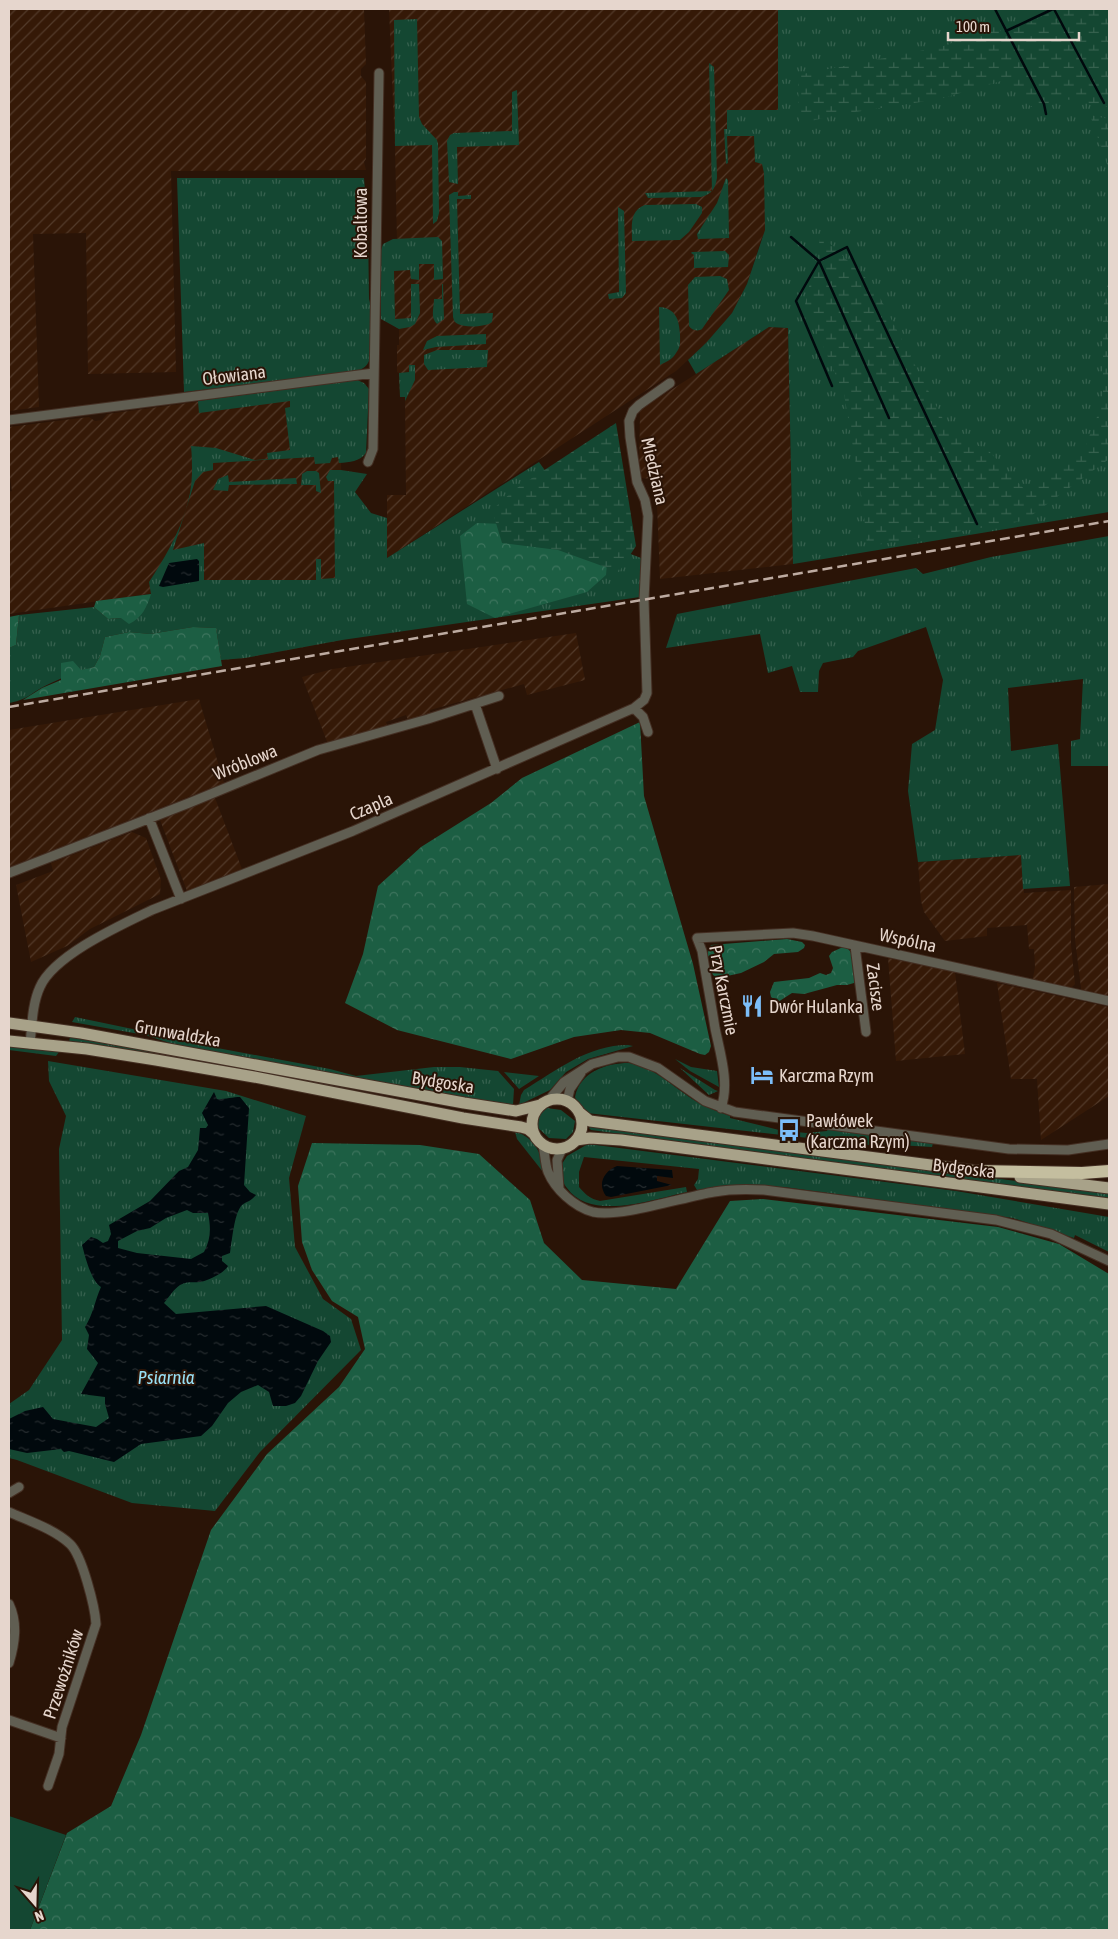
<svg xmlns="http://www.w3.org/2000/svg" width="1118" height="1939" font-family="'Asap Condensed',sans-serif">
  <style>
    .industrial { fill: url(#industrial-furrows) }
    .grass { fill: url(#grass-tufts) }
    .forest { fill: url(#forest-crowns) }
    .wetland { fill: url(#wetland-marsh) }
    .green { fill: #144732 }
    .water { fill: url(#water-ripples); fill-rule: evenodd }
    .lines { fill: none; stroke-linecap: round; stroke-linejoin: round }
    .stream { stroke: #01090d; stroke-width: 2.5 }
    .minor-casing { stroke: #442f23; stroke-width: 11 }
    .major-casing { stroke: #442f23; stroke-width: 13 }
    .highway-casing { stroke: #442f23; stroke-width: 14 }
    .minor { stroke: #605e52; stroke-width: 9 }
    .major { stroke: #a8a289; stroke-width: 11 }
    .highway { stroke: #c4be9f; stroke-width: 12 }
    .rail { stroke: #bdaba1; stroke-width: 2.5; stroke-dasharray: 10 5; stroke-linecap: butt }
    .labels { text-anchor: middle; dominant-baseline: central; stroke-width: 4; stroke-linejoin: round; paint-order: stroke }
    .street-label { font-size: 18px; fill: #e6d6cd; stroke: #2a1407 }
    .poi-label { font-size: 18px; fill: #e6d6cd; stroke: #2a1407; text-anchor: start }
    .water-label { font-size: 19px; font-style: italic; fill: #98e0f5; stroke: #2a1407 }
  </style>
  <defs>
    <pattern id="industrial-furrows" width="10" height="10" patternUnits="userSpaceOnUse" patternTransform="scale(1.25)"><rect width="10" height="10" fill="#351907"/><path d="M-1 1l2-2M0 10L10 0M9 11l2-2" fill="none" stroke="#523a2a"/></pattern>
    <pattern id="grass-tufts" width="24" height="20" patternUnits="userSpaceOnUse" patternTransform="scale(1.25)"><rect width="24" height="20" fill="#144732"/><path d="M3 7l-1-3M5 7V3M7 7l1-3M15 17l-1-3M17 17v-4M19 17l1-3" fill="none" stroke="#36614e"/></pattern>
    <pattern id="forest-crowns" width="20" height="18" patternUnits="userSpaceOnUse" patternTransform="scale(1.25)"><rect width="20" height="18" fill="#1c5e43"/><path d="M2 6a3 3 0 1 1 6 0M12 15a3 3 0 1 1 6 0" fill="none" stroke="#3d745d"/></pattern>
    <pattern id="wetland-marsh" width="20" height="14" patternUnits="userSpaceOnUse" patternTransform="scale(1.25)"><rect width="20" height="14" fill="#144732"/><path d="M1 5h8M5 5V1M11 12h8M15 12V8" fill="none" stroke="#36614e"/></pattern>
    <pattern id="water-ripples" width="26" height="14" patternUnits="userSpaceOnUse" patternTransform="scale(1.25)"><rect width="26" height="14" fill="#01090d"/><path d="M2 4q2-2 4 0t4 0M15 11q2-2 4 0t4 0" fill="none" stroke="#262c2f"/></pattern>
  </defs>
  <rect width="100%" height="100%" fill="#2a1407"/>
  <path class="industrial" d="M 9,9 L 364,9 L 366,64 L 361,69 L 361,76 L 366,82 L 366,159 L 364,162 L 366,170 L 171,171 L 176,372 L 88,374 L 86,233 L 33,234 L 39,407 L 9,411 Z
    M 389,9 L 778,9 L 779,72 L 778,111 L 768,231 L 762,237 L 747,284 L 732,313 L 706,343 L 676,371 L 387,558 L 387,495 L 406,495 L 405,397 L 400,397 L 399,373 L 397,372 L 397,345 L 399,345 L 399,329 L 385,320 L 397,243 L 395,146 Z
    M 769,327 L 788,328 L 793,564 L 660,579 L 656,479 L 639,478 L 640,410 Z
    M 357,380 L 364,383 L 369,389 L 341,455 L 342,640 L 245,658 L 221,660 L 210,585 L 9,614 L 9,492 L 12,491 L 9,472 L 9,427 L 89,417 L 95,421 L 102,420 L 107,414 Z
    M 576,633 L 585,680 L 527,695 L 524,684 L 430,710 L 430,714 L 408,720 L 406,715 L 386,722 L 388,728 L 328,744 L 302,677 L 333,669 Z
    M 199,699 L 224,783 L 9,867 L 9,730 Z
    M 215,798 L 242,869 L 187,891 L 160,820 Z
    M 132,832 L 146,838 L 161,880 L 160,894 L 90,929 L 67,946 L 31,962 L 16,885 L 53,871 L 51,863 Z
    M 1021,855 L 1024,893 L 1071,890 L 1071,945 L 1075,984 L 1068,991 L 1032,983 L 1035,967 L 1034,949 L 1029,949 L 1027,925 L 987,928 L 987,936 L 945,941 L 924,912 L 921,901 L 918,862 Z
    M 1109,884 L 1109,1001 L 1082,996 L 1075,939 L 1074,887 Z
    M 888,958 L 955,972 L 965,1054 L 896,1061 Z
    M 997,983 L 1109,1007 L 1109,1096 L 1041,1140 L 1037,1079 L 1011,1079 Z"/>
  <path class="grass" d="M 778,9 L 1109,9 L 1109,512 L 793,564 L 788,328 L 769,327 L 696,374 L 688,360 L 706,343 L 732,313 L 747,284 L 765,230 L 764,173 L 762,164 L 755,162 L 754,136 L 727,136 L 728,163 L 726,164 L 724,129 L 727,129 L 727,110 L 778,110 Z
    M 417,19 L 419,117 L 422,124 L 437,140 L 438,144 L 439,213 L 437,221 L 433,224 L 432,145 L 395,146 L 394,20 Z
    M 709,63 L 714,67 L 717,178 C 715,189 712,194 701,197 L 648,198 L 645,193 L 712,191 Z
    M 517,90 L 519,145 L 457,147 L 458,184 L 449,182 L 447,141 L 450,135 L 454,133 L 512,131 L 512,92 Z
    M 177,178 L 364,178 L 368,227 L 369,299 C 373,311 375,352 368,363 C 365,369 357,371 351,372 L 184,392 Z
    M 726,178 L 728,180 L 729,238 L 698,239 L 697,234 L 717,203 Z
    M 454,192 L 458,192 L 458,196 L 471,195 L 471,199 L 457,199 L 460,314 L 493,313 L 492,322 C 486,327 465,328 458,324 C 454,322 454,320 453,317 L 449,195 Z
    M 696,204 L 702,207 L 702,213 L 689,232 L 680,240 L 632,241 C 632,226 629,211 645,205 Z
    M 618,207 L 624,211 L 626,293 L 622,298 L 609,299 L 608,294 L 619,292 Z
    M 438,237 L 442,241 L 443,279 L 434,280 L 434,264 L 419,264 L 419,280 L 411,279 L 410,270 L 394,271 L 395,319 L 411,318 L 411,284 L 419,284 L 420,313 L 415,324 L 410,327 L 399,329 L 381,319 L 381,250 L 383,244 L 393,239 Z
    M 692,252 L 725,251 L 729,255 L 728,267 L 694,268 L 694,255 L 691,253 Z
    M 720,276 L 727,279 L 729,290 L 702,329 C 698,332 691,330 689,326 L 688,285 L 695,277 Z
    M 442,284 L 443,284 L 444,319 L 437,324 C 430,317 434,309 434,299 L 442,299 Z
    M 659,307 C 676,308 679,320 680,334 C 680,341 681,347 676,353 C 673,359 666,362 660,365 Z
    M 486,334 L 486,344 L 436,347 L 423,350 L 427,341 L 437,336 Z
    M 437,350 L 488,350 L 487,367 L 428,370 L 424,364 L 424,355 Z
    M 409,365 L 415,365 L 415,380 L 405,401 L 405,397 L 400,397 L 399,373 L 409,372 Z
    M 357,380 L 364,383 L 369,389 L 366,453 C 359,462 350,462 339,463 L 338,457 L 332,458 L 330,463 L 315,464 L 314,457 L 213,463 L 213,470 L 203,472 L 195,481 L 173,550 L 204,543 L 204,580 L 316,580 L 316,559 L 321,559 L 321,579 L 335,578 L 334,481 L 328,481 L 326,477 L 330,470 L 341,470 L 367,474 L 355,492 L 371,513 L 387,518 L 387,558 L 539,462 L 549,476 L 618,549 L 641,558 L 640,597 L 342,640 L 245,658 L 221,660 L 216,628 L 193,627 L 150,634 L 129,632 L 105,637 L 100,656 L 94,667 C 77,671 56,680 41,688 C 28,696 25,700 9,703 L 9,648 L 16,645 L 19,615 L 94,607 L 108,619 L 121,618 L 151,594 L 149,582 C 170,550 191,513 192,474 C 192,465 192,456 191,446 L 216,448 L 255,460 L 268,459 L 267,453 L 290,450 L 285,408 L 290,407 L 290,401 L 199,413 L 198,401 Z
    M 307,471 L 316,471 L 319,473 L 321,493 L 316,491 L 316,485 L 301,485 L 302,474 Z
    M 228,475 L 229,482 L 296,478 L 297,484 L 229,485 L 228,491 L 213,490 L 218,479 Z
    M 1109,536 L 1109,766 L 1071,766 L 1071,741 L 1080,739 L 1083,679 L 1008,688 L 1011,751 L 1058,744 L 1070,886 L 1023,889 L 1021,855 L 918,862 L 908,791 L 912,744 L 935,730 L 943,680 L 926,627 L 858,651 L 853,657 L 823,663 L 819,671 L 818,692 L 800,692 L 792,666 L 768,673 L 760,634 L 666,648 L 677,614 L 916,568 L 923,574 L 991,557 Z
    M 75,1017 L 147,1032 L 180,1041 L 330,1069 L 356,1076 L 434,1067 L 460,1067 L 498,1071 L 514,1089 L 513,1105 L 477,1100 L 176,1045 L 145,1035 L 72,1022 Z
    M 70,1036 L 199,1060 L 199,1061 L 69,1043 Z
    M 628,1045 L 633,1046 L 588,1059 L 566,1072 L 550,1090 L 519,1105 L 521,1095 L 524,1090 C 557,1070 588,1045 628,1045 Z
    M 9,1046 L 59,1052 L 56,1056 L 9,1050 Z
    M 675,1059 L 691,1067 L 717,1071 L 719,1087 L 690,1071 Z
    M 48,1061 L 226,1091 L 306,1116 L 289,1178 L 295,1247 L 323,1299 L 351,1319 L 361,1350 L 260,1452 L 215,1511 L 132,1503 L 17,1460 L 9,1458 L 9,1404 L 29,1390 L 62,1340 L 59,1149 L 66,1116 L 49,1081 Z
    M 629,1063 C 658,1068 676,1091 701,1104 C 710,1109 720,1112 730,1116 L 730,1118 L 779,1130 L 806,1133 L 827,1131 L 828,1129 L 933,1143 L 932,1147 L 880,1144 L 879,1146 L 587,1113 L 577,1102 L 575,1097 C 580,1072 606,1063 629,1063 Z
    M 680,1068 L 715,1090 L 718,1091 L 709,1095 Z
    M 504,1072 L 539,1076 L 519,1089 Z
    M 547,1108 L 561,1110 L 575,1121 L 573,1132 L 566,1139 L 549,1138 L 536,1126 L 537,1117 Z
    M 592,1126 L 1109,1193 L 1109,1199 L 591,1130 L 589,1128 Z
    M 515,1132 C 537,1137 542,1158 547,1177 L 517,1139 Z
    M 588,1144 L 956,1191 L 1109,1217 L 1109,1252 L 1075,1235 L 1074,1238 L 1013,1218 L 784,1187 L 735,1186 L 697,1190 L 694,1185 L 698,1179 L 699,1169 L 584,1157 L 579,1172 L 579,1187 C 585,1194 590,1199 600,1201 L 686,1187 L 687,1192 C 654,1199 591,1222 567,1188 C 562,1182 561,1174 560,1167 L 567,1156 Z"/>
  <path class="forest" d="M 477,523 L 564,526 L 609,542 L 606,575 L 587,592 L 495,618 L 467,604 L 460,536 Z
    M 151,594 C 147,607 142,618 129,624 L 121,618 L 108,619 L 94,607 L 96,601 Z
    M 19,615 L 16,645 L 9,648 L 9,617 Z
    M 193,627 L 216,628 L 222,666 L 23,700 L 42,688 L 61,680 L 61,663 L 73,661 L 81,670 L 94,667 L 100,656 L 105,637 L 129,632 L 150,634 Z
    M 640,722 L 644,796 L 693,964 L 711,1046 L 709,1052 L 705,1055 L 700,1054 L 650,1033 L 621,1030 L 574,1037 L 511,1059 L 397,1030 L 345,1003 L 363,954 L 378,886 L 421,847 L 491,803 L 522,778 Z
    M 787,939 L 802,942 L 805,945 L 804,948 L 798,952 L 774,954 L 764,962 L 741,973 L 718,978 L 713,975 L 711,970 L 711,960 L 707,954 L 711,945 Z
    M 843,947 C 856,949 854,969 856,980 L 854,983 L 847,985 L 837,985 L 804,994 L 792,993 L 778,1002 L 771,997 L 770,992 L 774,982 L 809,978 L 820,973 L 826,975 L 831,973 L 833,968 L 829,956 L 832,952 Z
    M 312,1143 L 420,1145 L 479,1154 L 530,1200 L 544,1243 L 582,1280 L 676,1289 L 730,1201 L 763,1199 L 998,1227 L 1059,1244 L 1109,1274 L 1109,1930 L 30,1930 L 67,1833 L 111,1806 L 141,1735 L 211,1530 L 267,1454 L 339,1387 L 365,1349 L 358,1317 L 332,1301 L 312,1270 L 302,1242 L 298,1186 Z"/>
  <path class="wetland" d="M 1058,9 L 1109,9 L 1109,107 L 1065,99 L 1031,107 L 1008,79 L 940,99 L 836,115 L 799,124 L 798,75 L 940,47 L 950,44 L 993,17 L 1001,32 L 1004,34 Z
    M 1090,115 L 1109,119 L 1109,170 Z
    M 821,235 L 874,286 L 944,421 L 964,441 L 987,449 L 1025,490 L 1085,447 L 1103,402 L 1103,309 L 1109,275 L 1109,459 L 1028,518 L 1022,521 L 870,546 L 867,544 L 863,506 L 844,394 L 805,304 Z
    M 616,423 L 636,546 L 619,572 L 558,550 L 502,543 L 492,510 L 514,490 Z"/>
  <path class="green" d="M 9,1816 L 66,1835 L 30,1930 L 9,1930 Z"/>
  <path class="water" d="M 197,559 L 199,561 L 199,581 L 163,587 L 159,586 L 169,563 Z
    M 214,1092 L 217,1099 C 221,1100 233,1097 240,1097 L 249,1108 L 244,1185 L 250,1192 L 256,1195 C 250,1202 247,1201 242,1205 C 234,1213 232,1242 230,1253 L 222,1256 L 222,1261 L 228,1266 C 224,1273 208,1281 200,1282 C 194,1283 187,1281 180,1285 C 174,1289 169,1297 164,1303 L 176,1314 L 266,1306 L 323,1331 L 330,1336 L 331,1342 L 318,1361 L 301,1396 L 295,1403 L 286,1406 L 273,1406 L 269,1392 L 258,1385 L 241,1392 L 228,1403 L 212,1426 L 201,1436 L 141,1444 L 114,1462 L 69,1451 L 64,1452 L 61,1449 L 27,1453 L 9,1449 L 9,1419 L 25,1411 L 43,1407 L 53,1419 L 96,1427 L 109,1418 L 105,1404 L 105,1397 L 81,1394 L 98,1363 L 87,1349 L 89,1335 L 85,1327 C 93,1315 95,1300 101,1287 C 91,1281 85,1256 82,1245 L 91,1237 L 97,1239 L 103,1243 L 108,1241 L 111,1234 L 109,1225 L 150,1201 L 179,1171 L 188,1167 L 198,1150 L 200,1128 L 206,1128 L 208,1125 L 202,1113 ZM 187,1210 L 193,1213 L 208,1213 C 211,1228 211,1239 204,1252 L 191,1259 L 137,1253 L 118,1248 L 118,1241 L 137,1231 L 150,1228 L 166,1218 Z
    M 617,1166 L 672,1170 L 673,1178 L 657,1176 L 657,1181 L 672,1185 L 611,1197 L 606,1196 C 597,1184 604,1171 617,1166 Z"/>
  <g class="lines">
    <path class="stream" d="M 995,9 L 1044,104 L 1046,114
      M 1054,9 L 1104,103
      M 1006,31 L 1053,9
      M 791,237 L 819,261 L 847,247 L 977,524
      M 819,261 L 889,418
      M 819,261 L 796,301 L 832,386"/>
    <defs>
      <path id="minor" d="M 9,420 L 374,373
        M 368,462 L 373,449 L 379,73
        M 475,704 L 497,769
        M 634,708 L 643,717 L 648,732
        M 149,818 L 181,899
        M 9,873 L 189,803 L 318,750 L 428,719 L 499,696
        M 855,946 L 866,1032
        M 30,1044 C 32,1026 32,1004 40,987 C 54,955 121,925 152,910 L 353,831 L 634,708 L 644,700 L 647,693 L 644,600 L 648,516 L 645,500 L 637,482 L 630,437 L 629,421 L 633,411 L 639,405 L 670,383
        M 549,1100 L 564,1082 L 592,1064 L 618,1057 L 629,1057 L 658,1068 L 705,1101 L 735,1112 L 1009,1149 L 1068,1150 L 1109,1144
        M 567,1101 L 570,1089 L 581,1073
        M 721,1108 C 730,1083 720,1053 715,1028 C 711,1002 706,977 702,951 L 697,938 L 793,933 L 813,936 L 1109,1001
        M 543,1145 C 545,1154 545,1164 548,1172 C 555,1189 574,1207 593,1212 C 620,1218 683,1197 714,1192 C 730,1189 747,1189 764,1190 L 996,1220 L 1051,1234 L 1109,1261
        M 559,1188 L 557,1160 L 562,1149
        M 9,1493 L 19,1487
        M 9,1512 C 29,1521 54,1529 70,1544 C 82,1555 95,1607 96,1624 L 62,1727 L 59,1754 L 48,1786
        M 9,1604 C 18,1623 15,1643 9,1663
        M 9,1720 L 61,1738"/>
      <path id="major" d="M 9,1023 L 81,1033 L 464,1103 L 516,1111 L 540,1105
        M 9,1041 L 87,1049 L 156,1060 L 254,1077 L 463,1118 L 521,1127 L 528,1129 L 534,1134
        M532 1124a25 25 0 1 1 50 0a25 25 0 1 1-50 0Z
        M 580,1113 L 590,1121 L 985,1172
        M 576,1140 L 590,1138 L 621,1140 L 1109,1204
        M 1020,1177 L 1109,1188"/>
      <path id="highway" d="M 976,1171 L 1082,1173 L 1109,1171"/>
    </defs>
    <use href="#minor" class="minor-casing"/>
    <use href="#major" class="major-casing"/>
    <use href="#highway" class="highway-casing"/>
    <use href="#minor" class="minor"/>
    <use href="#major" class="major"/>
    <use href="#highway" class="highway"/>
    <path class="rail" d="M 9,707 L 1109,521"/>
  </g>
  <defs>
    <symbol id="restaurant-bare" viewBox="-9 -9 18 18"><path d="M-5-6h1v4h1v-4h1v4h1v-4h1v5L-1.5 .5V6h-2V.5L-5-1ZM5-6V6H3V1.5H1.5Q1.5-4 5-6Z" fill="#7cbef9" stroke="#2a1407" stroke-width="2.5" paint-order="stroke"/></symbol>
    <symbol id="hotel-bare" viewBox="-9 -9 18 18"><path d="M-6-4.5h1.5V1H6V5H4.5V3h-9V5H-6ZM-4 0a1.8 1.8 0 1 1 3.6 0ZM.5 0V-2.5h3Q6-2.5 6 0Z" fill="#7cbef9" stroke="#2a1407" stroke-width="2.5" paint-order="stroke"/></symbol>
    <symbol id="bus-bare" viewBox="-9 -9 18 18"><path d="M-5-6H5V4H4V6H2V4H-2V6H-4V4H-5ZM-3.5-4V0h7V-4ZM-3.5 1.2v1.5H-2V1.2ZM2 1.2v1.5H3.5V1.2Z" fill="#7cbef9" stroke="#2a1407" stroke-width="2.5" paint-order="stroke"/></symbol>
  </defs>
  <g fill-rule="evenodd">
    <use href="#restaurant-bare" x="736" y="990" width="32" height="32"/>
    <use href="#hotel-bare" x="746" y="1059" width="32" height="32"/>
    <use href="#bus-bare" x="773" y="1114" width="32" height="32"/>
  </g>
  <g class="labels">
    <g class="street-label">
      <text transform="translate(360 223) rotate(-90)">Kobaltowa</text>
      <text transform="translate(234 375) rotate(-7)">Ołowiana</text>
      <text transform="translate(655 471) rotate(77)">Miedziana</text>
      <text transform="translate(245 762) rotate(-22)">Wróblowa</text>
      <text transform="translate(371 806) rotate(-23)">Czapla</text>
      <text transform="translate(908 940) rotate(12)">Wspólna</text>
      <text transform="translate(876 987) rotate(83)">Zacisze</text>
      <text transform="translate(724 990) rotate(79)">Przy Karczmie</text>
      <text transform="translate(178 1033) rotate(10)">Grunwaldzka</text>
      <text transform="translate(443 1082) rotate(9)">Bydgoska</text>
      <text transform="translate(964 1168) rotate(7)">Bydgoska</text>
      <text transform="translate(63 1674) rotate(-72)">Przewoźników</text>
    </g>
    <g class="poi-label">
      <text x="769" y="1006">Dwór Hulanka</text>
      <text x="779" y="1075">Karczma Rzym</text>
      <text x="806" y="1120">Pawłówek<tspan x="806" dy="21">(Karczma Rzym)</tspan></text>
    </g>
    <g class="water-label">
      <text x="166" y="1377">Psiarnia</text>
    </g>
  </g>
  <rect width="1118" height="1939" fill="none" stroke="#e6d6cd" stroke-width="20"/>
  <g transform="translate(35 1904) rotate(160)" stroke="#2a1407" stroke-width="4" paint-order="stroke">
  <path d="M0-4L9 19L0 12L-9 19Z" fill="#e6d6cd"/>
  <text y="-8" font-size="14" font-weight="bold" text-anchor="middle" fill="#e6d6cd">N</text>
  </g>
  <path d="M948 32v8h131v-8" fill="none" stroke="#e6d6cd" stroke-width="2.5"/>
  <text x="956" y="32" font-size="15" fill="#e6d6cd" stroke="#2a1407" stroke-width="4" paint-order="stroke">100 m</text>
</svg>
